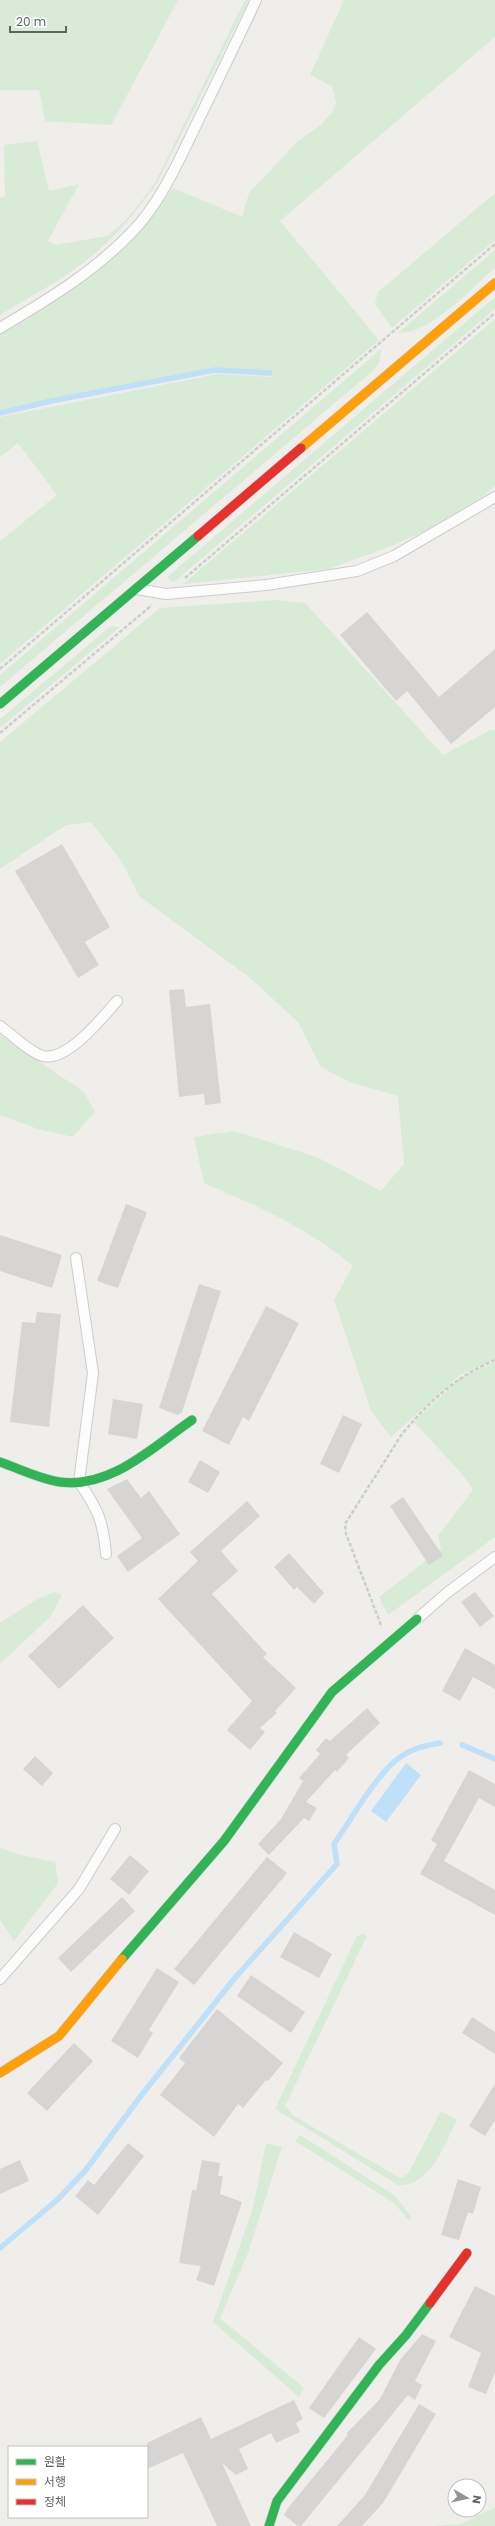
<svg xmlns="http://www.w3.org/2000/svg" width="495" height="2526" font-family="Poppins,'Noto Sans KR',sans-serif">
  <style>
    .green { fill: #d8ebd6 }
    .water { fill: #bfe0f9 }
    .lines { fill: none; stroke-linecap: round; stroke-linejoin: round }
    .stream { stroke: #bfe0f9; stroke-width: 5.5 }
    .building { fill: #d6d5d3 }
    .lane-casing { stroke: #cbcccc; stroke-width: 12 }
    .fast-casing { stroke: #cacacb; stroke-width: 10 }
    .slow-casing { stroke: #cacacb; stroke-width: 10 }
    .jam-casing { stroke: #cacacb; stroke-width: 10 }
    .path { stroke: #cacfcc; stroke-width: 2.5; stroke-dasharray: 4 2; stroke-linecap: butt }
    .lane { stroke: #fdfcfc; stroke-width: 10 }
    .fast { stroke: #30b455; stroke-width: 9 }
    .slow { stroke: #ff9f0a; stroke-width: 9 }
    .jam { stroke: #e5322d; stroke-width: 9 }
  </style>
  <rect width="100%" height="100%" fill="#efeeea"/>
  <path class="green" d="M 0,0 L 178,0 L 111,125 L 45,121 L 39,90 L 0,90 Z
    M 245,0 L 249,0 L 157,183 C 136,213 112,241 83,263 C 57,283 27,298 0,315 L 0,198 L 5,197 L 4,145 L 37,141 L 49,191 L 79,184 L 48,241 L 55,245 L 107,236 L 125,221 L 140,203 L 155,183 Z
    M 344,0 L 495,0 L 495,37 L 280,221 L 379,340 L 0,664 L 0,541 L 57,495 L 18,443 L 0,457 L 0,417 L 218,374 L 273,377 L 273,371 L 215,369 L 0,412 L 0,334 L 98,271 L 128,245 L 173,188 L 242,217 L 249,193 L 299,140 L 321,125 L 333,111 L 336,103 L 332,86 L 310,75 Z
    M 495,193 L 495,240 L 392,328 L 375,304 L 378,292 Z
    M 495,250 L 495,268 C 469,290 432,333 398,333 Z
    M 495,297 L 495,309 L 173,583 L 167,577 Z
    M 495,319 L 495,486 L 481,498 L 427,530 L 389,547 L 328,569 L 183,584 Z
    M 381,349 L 380,360 L 375,369 L 0,687 L 0,675 Z
    M 276,600 L 305,603 L 443,755 L 491,730 L 495,730 L 495,1359 L 460,1375 L 391,1437 L 371,1411 L 334,1300 L 353,1266 C 309,1228 257,1206 204,1183 L 194,1137 L 234,1131 L 317,1157 L 381,1191 L 404,1164 L 398,1096 L 352,1083 L 321,1067 L 298,1022 L 249,977 L 139,896 L 120,859 L 91,822 L 66,825 L 0,869 L 0,742 L 160,608 Z
    M 111,626 L 120,627 L 0,728 L 0,719 Z
    M 0,1035 L 84,1092 L 95,1112 L 73,1137 L 38,1129 L 0,1115 Z
    M 495,1362 L 495,1537 L 388,1615 L 379,1597 L 441,1549 L 438,1536 L 473,1490 L 462,1474 L 414,1422 L 461,1378 Z
    M 54,1592 L 62,1595 L 51,1616 L 0,1664 L 0,1623 L 34,1601 Z
    M 0,1848 L 17,1854 L 55,1862 L 58,1883 L 14,1941 L 0,1920 Z
    M 364,1934 L 367,1936 L 285,2106 L 294,2116 L 400,2178 L 408,2174 L 441,2111 L 457,2120 C 445,2144 430,2187 398,2185 L 275,2109 L 357,1936 Z
    M 300,2135 L 394,2195 L 411,2216 L 409,2221 L 394,2203 L 295,2141 Z
    M 266,2143 L 282,2147 L 248,2253 L 220,2318 L 304,2388 L 299,2397 L 213,2322 L 253,2208 Z
    M 495,2507 L 495,2526 L 430,2526 L 461,2524 Z"/>
  <path class="water" d="M 406,1763 L 421,1775 L 386,1822 L 371,1811 Z"/>
  <g class="lines">
    <path class="stream" d="M 0,413 L 51,401 L 215,370 L 270,373
      M 462,1745 L 495,1759
      M 0,2248 L 57,2200 L 85,2171 L 140,2097 L 234,1979 L 337,1864 L 334,1844 C 351,1820 377,1773 400,1757 C 413,1748 426,1745 440,1743"/>
  </g>
  <path class="building" d="M 367,612 L 439,697 L 495,649 L 495,707 L 451,744 L 407,691 L 396,701 L 340,635 Z
    M 62,844 L 110,927 L 85,942 L 99,965 L 78,978 L 15,871 Z
    M 184,989 L 186,1007 L 210,1004 L 221,1103 L 205,1105 L 204,1094 L 179,1097 L 169,990 Z
    M 126,1204 L 147,1212 L 118,1288 L 97,1281 Z
    M 0,1235 L 62,1255 L 52,1288 L 0,1271 Z
    M 199,1284 L 221,1291 L 182,1412 L 178,1415 L 159,1408 Z
    M 266,1306 L 299,1323 L 249,1421 L 243,1417 L 229,1445 L 202,1431 Z
    M 37,1312 L 61,1314 L 49,1427 L 10,1422 L 22,1322 L 35,1323 Z
    M 113,1399 L 143,1404 L 137,1439 L 108,1434 Z
    M 343,1415 L 362,1424 L 339,1473 L 320,1464 Z
    M 200,1460 L 220,1472 L 208,1493 L 188,1482 Z
    M 127,1479 L 141,1498 L 149,1491 L 180,1534 L 128,1572 L 117,1556 L 142,1538 L 107,1489 Z
    M 403,1497 L 443,1556 L 429,1565 L 390,1506 Z
    M 247,1501 L 260,1516 L 221,1551 L 238,1571 L 212,1594 L 267,1654 L 263,1657 L 296,1688 L 275,1711 L 277,1713 L 260,1728 L 265,1732 L 250,1750 L 227,1730 L 252,1701 L 158,1599 L 198,1561 L 190,1552 Z
    M 289,1553 L 324,1593 L 314,1604 L 297,1587 L 294,1590 L 274,1567 Z
    M 475,1592 L 494,1616 L 480,1627 L 461,1602 Z
    M 83,1605 L 114,1638 L 59,1689 L 28,1656 Z
    M 465,1648 L 495,1665 L 495,1689 L 473,1677 L 460,1701 L 442,1691 Z
    M 367,1708 L 380,1723 L 346,1755 L 349,1758 L 337,1772 L 335,1770 L 306,1802 L 317,1808 L 309,1821 L 304,1818 L 269,1855 L 258,1844 L 281,1819 L 303,1781 L 299,1778 L 320,1754 L 316,1750 L 326,1738 L 330,1741 Z
    M 35,1756 L 53,1773 L 42,1786 L 23,1769 Z
    M 469,1770 L 495,1784 L 495,1807 L 479,1798 L 444,1861 L 495,1890 L 495,1915 L 420,1874 L 437,1844 L 431,1840 Z
    M 130,1855 L 149,1871 L 129,1895 L 110,1879 Z
    M 267,1857 L 287,1873 L 194,1985 L 174,1969 Z
    M 122,1897 L 135,1911 L 71,1972 L 58,1958 Z
    M 294,1932 L 332,1954 L 319,1978 L 280,1957 Z
    M 157,1968 L 179,1982 L 149,2030 L 153,2033 L 138,2058 L 111,2041 Z
    M 251,1975 L 305,2012 L 291,2033 L 237,1996 Z
    M 217,2009 L 283,2063 L 268,2081 L 266,2080 L 243,2108 L 238,2104 L 214,2137 L 160,2095 L 185,2063 L 179,2058 Z
    M 472,2017 L 495,2032 L 495,2054 L 462,2033 Z
    M 74,2043 L 93,2061 L 47,2111 L 27,2093 Z
    M 495,2084 L 495,2120 L 485,2136 L 469,2126 Z
    M 128,2143 L 144,2156 L 98,2215 L 75,2196 L 88,2180 L 94,2185 Z
    M 20,2160 L 29,2181 L 0,2194 L 0,2169 Z
    M 202,2160 L 220,2163 L 218,2176 L 223,2176 L 220,2194 L 242,2202 L 214,2286 L 196,2280 L 201,2266 L 179,2263 L 192,2190 L 196,2191 Z
    M 458,2179 L 481,2187 L 473,2214 L 468,2212 L 459,2240 L 441,2235 Z
    M 475,2286 L 495,2296 L 495,2372 L 486,2394 L 468,2387 L 481,2353 L 449,2337 Z
    M 422,2334 L 436,2341 L 415,2381 L 422,2385 L 415,2400 L 408,2395 L 301,2526 L 298,2526 L 284,2515 L 288,2508 L 348,2435 L 346,2434 L 380,2399 L 400,2360 Z
    M 359,2337 L 376,2349 L 324,2418 L 309,2408 Z
    M 294,2400 L 303,2419 L 296,2423 L 300,2432 L 276,2443 L 271,2433 L 239,2449 L 248,2469 L 236,2475 L 222,2463 L 251,2526 L 217,2526 L 183,2453 L 147,2469 L 147,2443 L 201,2417 L 211,2439 Z
    M 419,2404 L 436,2414 L 383,2503 L 362,2526 L 337,2526 L 365,2495 Z"/>
  <g class="lines">
    <defs>
      <path id="lane" d="M 0,328 C 47,300 94,272 132,232 C 161,202 179,160 197,123 C 217,82 237,41 256,0
        M 137,589 L 166,594 L 266,585 L 357,571 L 394,556 L 495,497
        M 0,1026 C 11,1034 31,1053 43,1056 C 67,1062 103,1017 117,1001
        M 76,1258 L 93,1373 L 79,1482 C 98,1509 103,1521 106,1554
        M 417,1619 L 448,1592 L 495,1557
        M 0,1979 L 79,1889 L 115,1829"/>
      <path id="fast" d="M 0,704 L 198,536
        M 0,1462 C 20,1469 39,1479 60,1482 C 111,1489 154,1446 192,1420
        M 122,1959 L 224,1841 L 332,1692 L 417,1619
        M 269,2526 L 277,2501 L 379,2365 L 406,2335 L 430,2303"/>
      <path id="slow" d="M 301,448 L 495,283
        M 0,2073 L 59,2036 L 122,1959"/>
      <path id="jam" d="M 198,536 L 301,448
        M 430,2303 L 467,2253"/>
    </defs>
    <use href="#lane" class="lane-casing"/>
    <use href="#fast" class="fast-casing"/>
    <use href="#slow" class="slow-casing"/>
    <use href="#jam" class="jam-casing"/>
    <path class="path" d="M 185,578 L 495,313
      M 0,669 L 495,244
      M 0,733 L 152,605
      M 381,1625 L 346,1534 L 345,1524 L 402,1434 C 430,1401 455,1377 495,1360"/>
    <use href="#lane" class="lane"/>
    <use href="#fast" class="fast"/>
    <use href="#slow" class="slow"/>
    <use href="#jam" class="jam"/>
  </g>
  <rect x="8" y="2446" width="140" height="72" fill="#ffffff" stroke="#bfc1c3"/>
  <rect x="16" y="2459" width="20" height="6" fill="#30b455" stroke="#bfc1c3"/>
  <text x="44" y="2466" font-size="12" fill="#5f6368">원활</text>
  <rect x="16" y="2479" width="20" height="6" fill="#ff9f0a" stroke="#bfc1c3"/>
  <text x="44" y="2486" font-size="12" fill="#5f6368">서행</text>
  <rect x="16" y="2499" width="20" height="6" fill="#e5322d" stroke="#bfc1c3"/>
  <text x="44" y="2506" font-size="12" fill="#5f6368">정체</text>
  <g transform="translate(467 2498) rotate(99)"><circle r="19" fill="#ffffff" stroke="#bfc1c3"/>
  <path d="M0-3L7 15L0 10L-7 15Z" fill="#919496"/>
  <text y="-6" font-size="11" font-weight="bold" text-anchor="middle" fill="#5f6368">N</text>
  </g>
  <path d="M10 26v6h56v-6" fill="none" stroke="#5f6368" stroke-width="2"/>
  <text x="16" y="26" font-size="12" fill="#5f6368" stroke="#ffffff" stroke-width="3" paint-order="stroke">20 m</text>
</svg>
